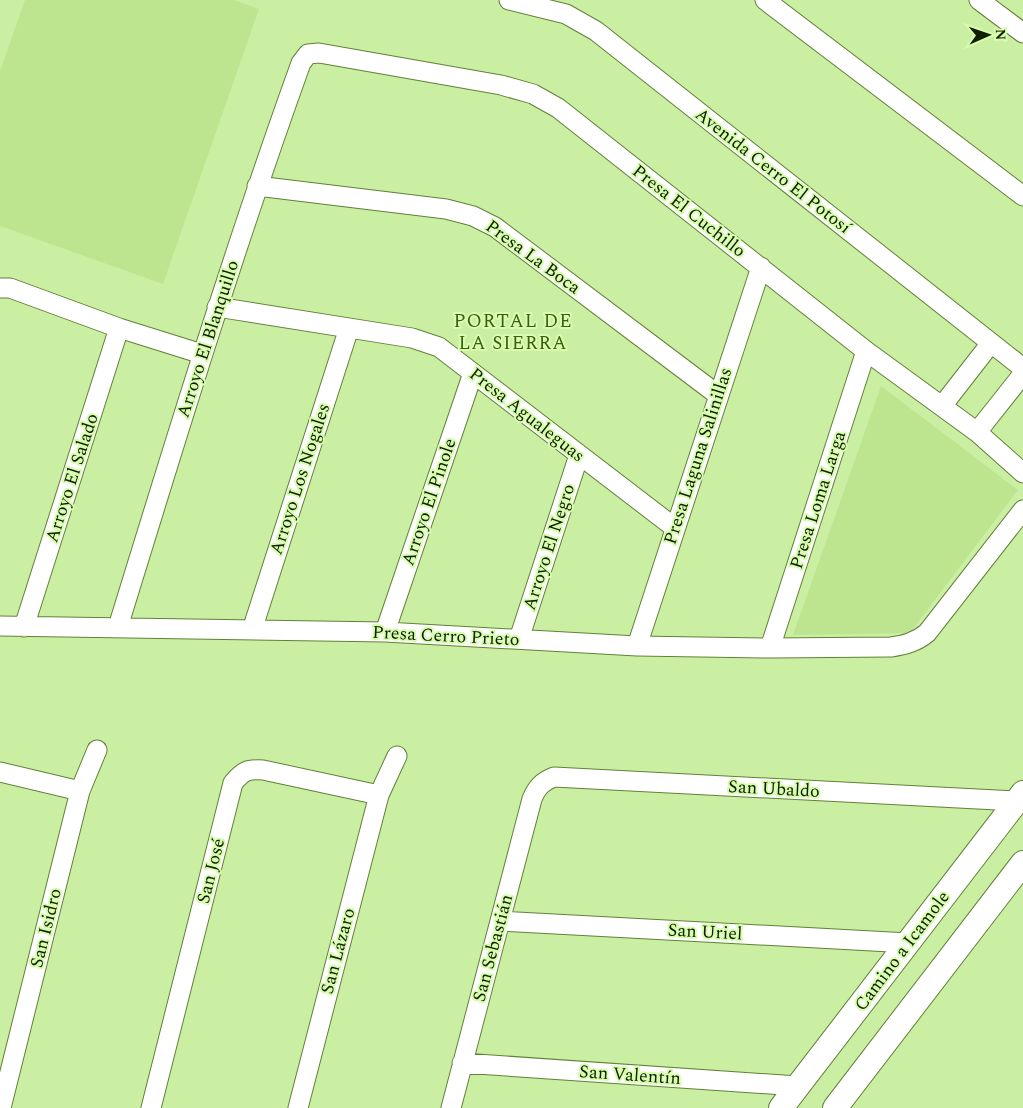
<svg xmlns="http://www.w3.org/2000/svg" width="1023" height="1108" font-family="Spectral,serif">
  <style>
    .built { fill: #bde590 }
    .lines { fill: none; stroke-linecap: round; stroke-linejoin: round }
    .minor-casing { stroke: #618138; stroke-width: 21 }
    .tertiary-casing { stroke: #618138; stroke-width: 26 }
    .minor { stroke: #fff; stroke-width: 19 }
    .tertiary { stroke: #fff; stroke-width: 24 }
    .labels { text-anchor: middle; dominant-baseline: central; stroke-width: 4; stroke-linejoin: round; paint-order: stroke }
    .street-label { font-size: 18px; fill: #121e01; stroke: #d7fdaf }
    .neighbourhood-label { font-size: 19px; letter-spacing: 1px; fill: #3f5d0e; stroke: #d7fdaf }
  </style>
  <rect width="100%" height="100%" fill="#cbefa2"/>
  <path class="built" d="M 25,0 L 234,0 L 259,9 L 163,284 L 0,226 L 0,71 Z
    M 881,386 L 1018,490 L 910,633 L 793,635 Z"/>
  <g class="lines">
    <defs>
      <path id="minor" d="M 509,0 L 566,14 L 596,31 L 1023,368
        M 765,0 L 1023,196
        M 979,0 L 1023,33
        M 257,186 L 446,209 L 473,216 L 495,227 L 718,395
        M 0,288 L 10,288 L 119,328 L 202,354
        M 217,307 L 412,338 L 439,347 L 675,528
        M 942,406 L 991,343
        M 977,432 L 1023,374
        M 0,626 L 385,632 L 637,646 L 770,648 L 891,647 C 905,645 916,642 927,633 L 1023,510
        M 24,627 L 119,328
        M 118,627 C 176,438 234,249 301,63 L 308,54 L 319,53 L 501,85 L 533,94 L 558,108 L 866,351 L 977,432 L 1023,473
        M 252,630 L 349,328
        M 385,632 L 473,373
        M 519,639 L 579,455
        M 637,646 L 761,267
        M 770,648 L 866,351
        M 0,772 L 80,791
        M 500,921 L 909,943
        M 462,1063 L 798,1086
        M 1,1108 L 80,791 L 97,750
        M 151,1108 L 233,783 C 243,771 247,769 263,770 L 379,795
        M 298,1108 L 379,795 L 397,756
        M 451,1108 L 532,799 C 537,787 542,782 554,777 L 1016,801"/>
      <path id="tertiary" d="M 781,1108 L 1023,793
        M 835,1108 L 1023,863"/>
    </defs>
    <use href="#minor" class="minor-casing"/>
    <use href="#tertiary" class="tertiary-casing"/>
    <use href="#minor" class="minor"/>
    <use href="#tertiary" class="tertiary"/>
  </g>
  <g class="labels">
    <g class="street-label">
      <text transform="translate(773 171) rotate(38)">Avenida Cerro El Potosí</text>
      <text transform="translate(689 211) rotate(38)">Presa El Cuchillo</text>
      <text transform="translate(533 257) rotate(36)">Presa La Boca</text>
      <text transform="translate(208 339) rotate(-72)">Arroyo El Blanquillo</text>
      <text transform="translate(527 415) rotate(38)">Presa Agualeguas</text>
      <text transform="translate(698 456) rotate(-72)">Presa Laguna Salinillas</text>
      <text transform="translate(72 478) rotate(-72)">Arroyo El Salado</text>
      <text transform="translate(300 479) rotate(-72)">Arroyo Los Nogales</text>
      <text transform="translate(818 500) rotate(-72)">Presa Loma Larga</text>
      <text transform="translate(429 502) rotate(-71)">Arroyo El Pinole</text>
      <text transform="translate(549 547) rotate(-72)">Arroyo El Negro</text>
      <text transform="translate(446 636) rotate(3)">Presa Cerro Prieto</text>
      <text transform="translate(774 789) rotate(3)">San Ubaldo</text>
      <text transform="translate(211 871) rotate(-76)">San José</text>
      <text transform="translate(46 928) rotate(-76)">San Isidro</text>
      <text transform="translate(705 932) rotate(3)">San Uriel</text>
      <text transform="translate(493 948) rotate(-75)">San Sebastián</text>
      <text transform="translate(338 951) rotate(-75)">San Lázaro</text>
      <text transform="translate(902 951) rotate(-53)">Camino a Icamole</text>
      <text transform="translate(630 1075) rotate(4)">San Valentín</text>
    </g>
    <g class="neighbourhood-label">
      <text x="513" y="321">PORTAL DE<tspan x="513" dy="22">LA SIERRA</tspan></text>
    </g>
  </g>
  <g transform="translate(988 35) rotate(88)" stroke="#d7fdaf" stroke-width="4" paint-order="stroke">
  <path d="M0-4L9 19L0 12L-9 19Z" fill="#121e01"/>
  <text y="-8" font-size="14" font-weight="bold" text-anchor="middle" fill="#121e01">N</text>
  </g>
</svg>
